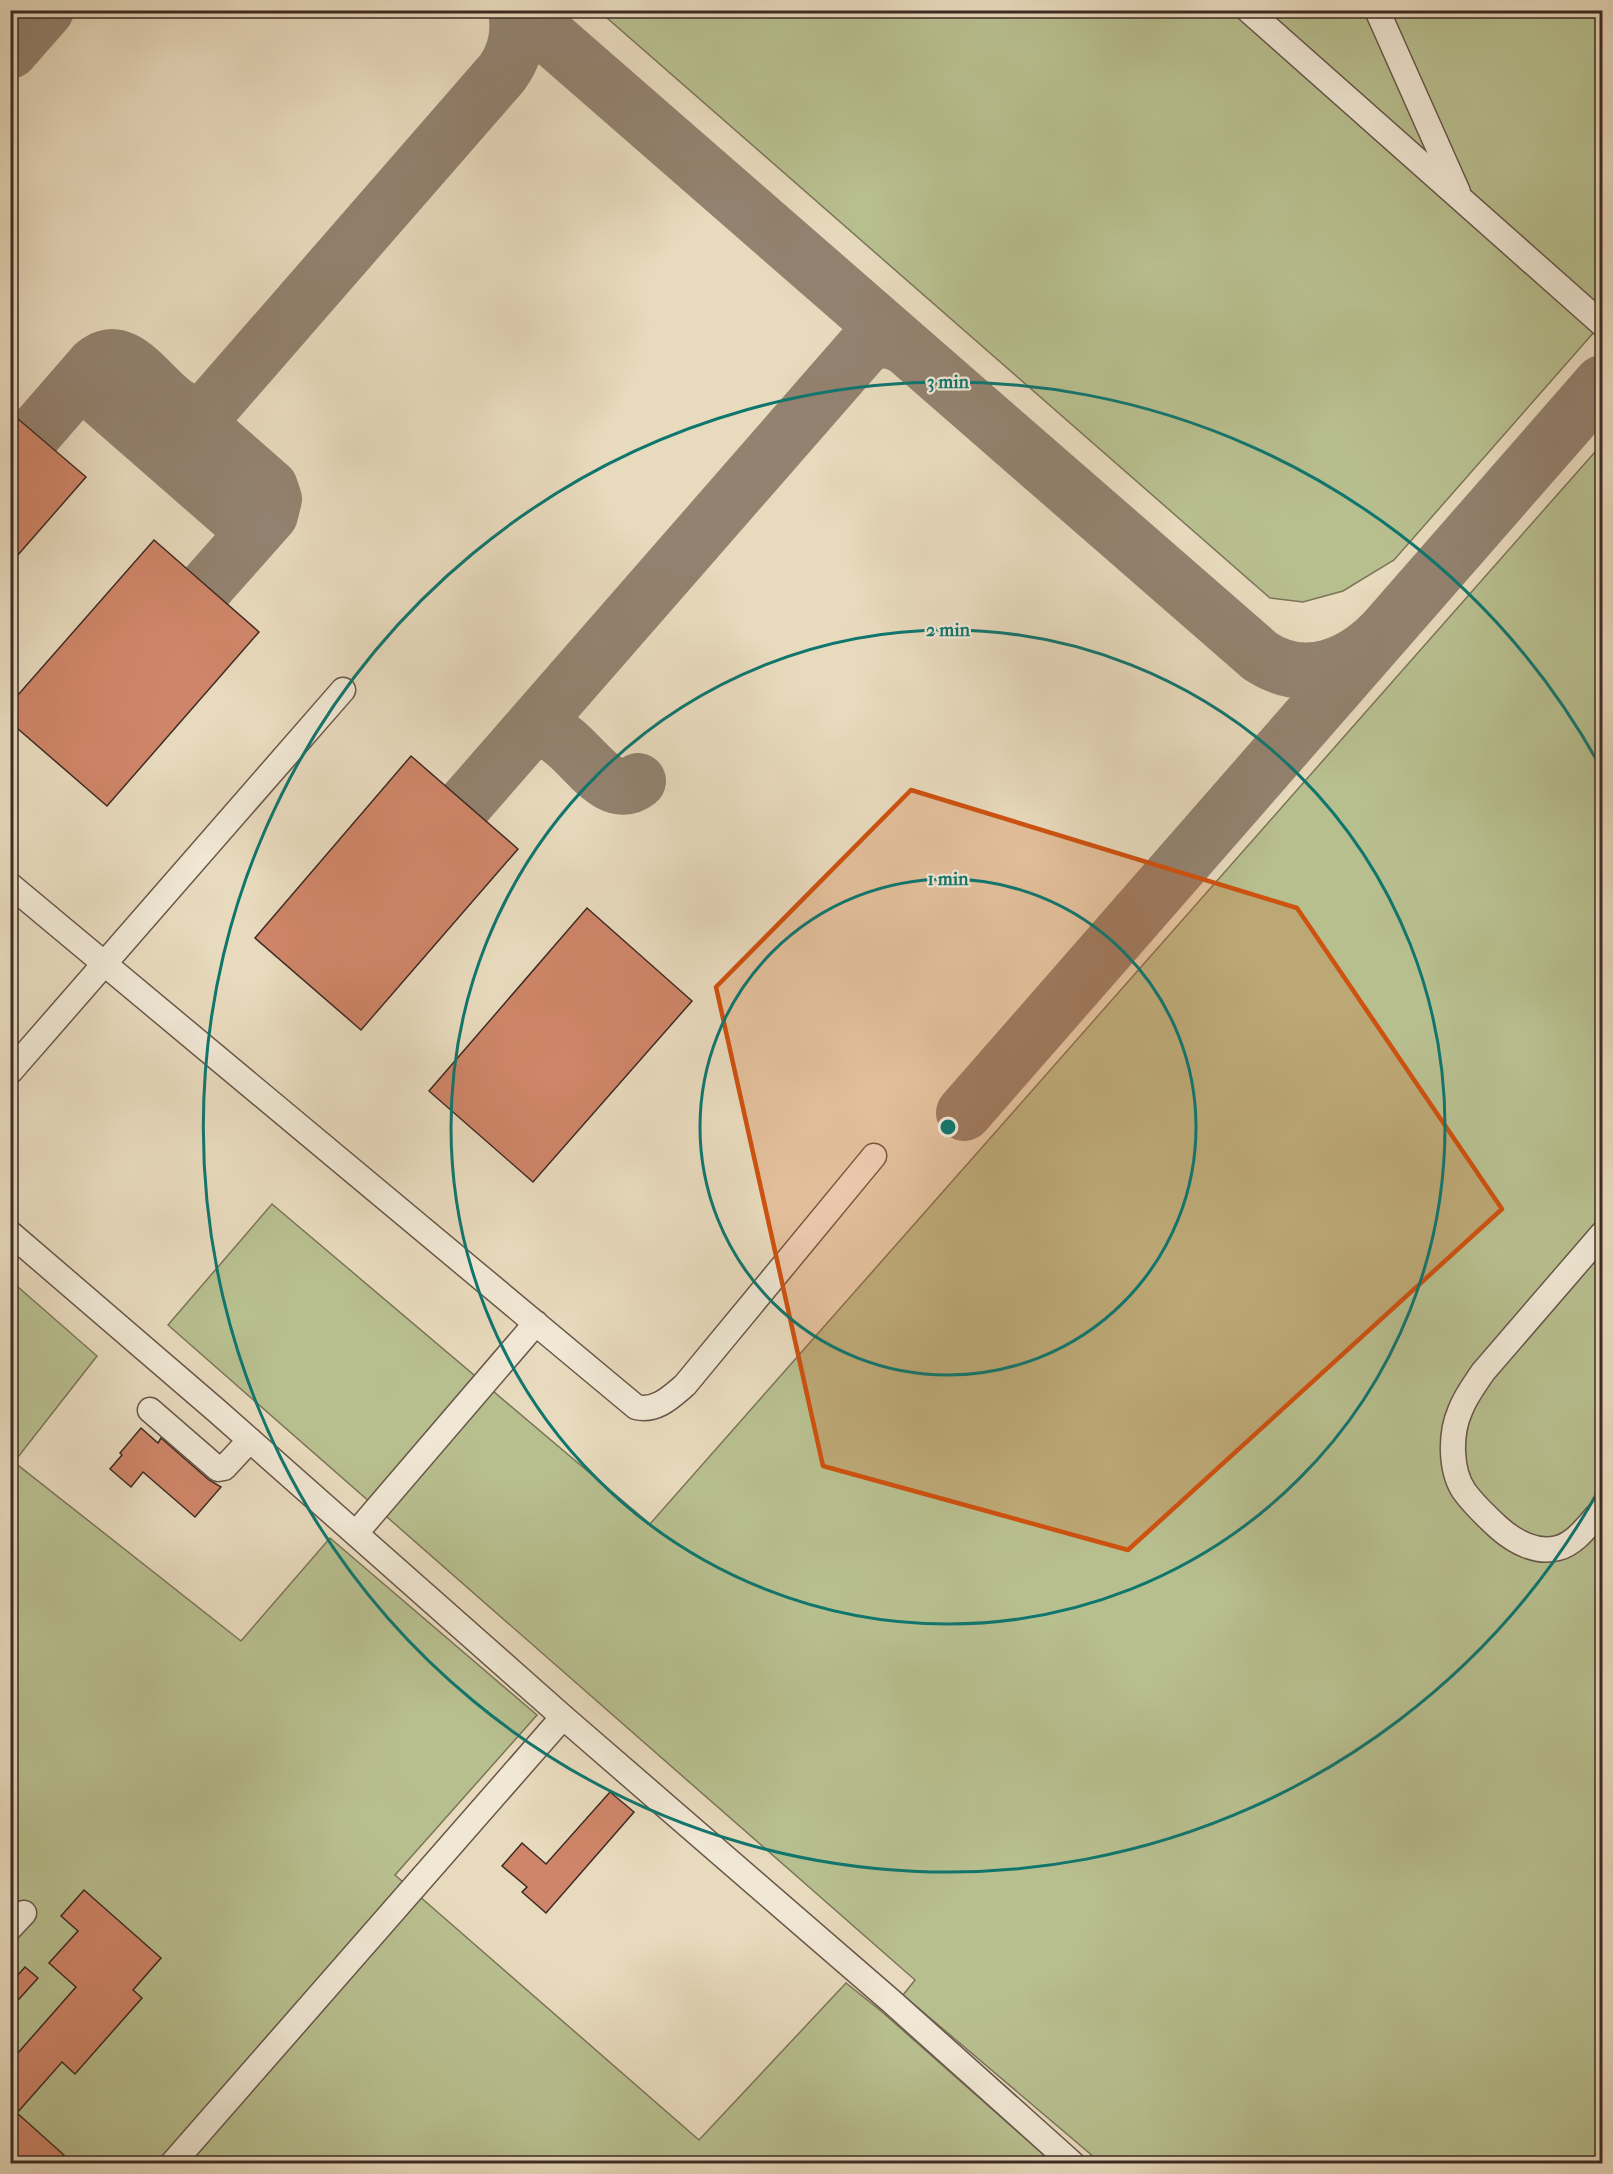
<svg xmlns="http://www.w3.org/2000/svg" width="1613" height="2174" font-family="'IM FELL French Canon',serif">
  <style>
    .green { fill: #b8bf8f; stroke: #7b755a; stroke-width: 1.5 }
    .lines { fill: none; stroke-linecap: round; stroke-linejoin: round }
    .taxiway { stroke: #938270; stroke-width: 56 }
    .building { fill: #cf8569; stroke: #3e2b24; stroke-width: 1.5 }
    .minor-casing { stroke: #68574a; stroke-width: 27 }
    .minor { stroke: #f0e7d4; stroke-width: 24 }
    .marked { fill: #ce5210; fill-opacity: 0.2; stroke: #ce5210; stroke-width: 4.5; stroke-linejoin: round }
    .ring { fill: none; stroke: #0f766e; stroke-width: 3 }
    .centre { fill: #0f766e; stroke: #f0e7d4; stroke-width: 3 }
    .ring-label { font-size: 18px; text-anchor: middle; font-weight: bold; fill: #0f766e; stroke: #f0e7d4; stroke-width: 4.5; stroke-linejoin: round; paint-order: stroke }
  </style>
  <rect width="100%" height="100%" fill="#e8dabd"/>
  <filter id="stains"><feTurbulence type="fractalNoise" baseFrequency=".00333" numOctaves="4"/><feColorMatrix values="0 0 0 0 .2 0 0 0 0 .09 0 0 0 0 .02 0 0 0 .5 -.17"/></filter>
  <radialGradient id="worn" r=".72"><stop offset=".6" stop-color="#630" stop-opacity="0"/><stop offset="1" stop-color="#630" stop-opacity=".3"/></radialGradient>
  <path class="green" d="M 599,11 L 1602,11 L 1602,323 L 1394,560 L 1343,591 L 1303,602 L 1270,598 Z
    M 1602,444 L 1602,2163 L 1101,2163 L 903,1995 L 915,1980 L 168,1325 L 272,1204 L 650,1524 Z
    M 10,1280 L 97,1356 L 14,1462 L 241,1641 L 330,1538 L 537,1715 L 395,1875 L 699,2140 L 846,1983 L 881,2011 L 1053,2163 L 11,2163 Z"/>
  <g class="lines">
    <path class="taxiway" d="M 519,10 L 1260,656 C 1305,686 1354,666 1388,628
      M 10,51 L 46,10
      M 94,365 C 88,376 89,384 97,395 L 239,519 L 255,523 L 270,515
      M 212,406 L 502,73 C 516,54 520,33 516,10
      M 35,433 L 94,365 C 135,327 169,439 212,406 L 206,419 L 207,427 L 212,436 L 270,487 L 274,499 L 270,515 L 207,586
      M 524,737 C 566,705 598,812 638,781
      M 466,803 L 864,347 C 878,338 891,339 905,347
      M 964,1113 L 1602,383"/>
  </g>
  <path class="building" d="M 10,412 L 86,477 L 10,564 Z
    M 154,540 L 259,632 L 107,806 L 10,722 L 10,704 Z
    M 411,756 L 518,849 L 361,1030 L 255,938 Z
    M 587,908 L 692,1001 L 533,1182 L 429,1091 Z
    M 141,1428 L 158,1443 L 161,1438 L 209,1480 L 221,1487 L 195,1517 L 143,1472 L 131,1487 L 110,1469 L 122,1455 L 120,1453 Z
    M 610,1792 L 634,1812 L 546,1913 L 522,1892 L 527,1887 L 502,1866 L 522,1843 L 546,1864 Z
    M 84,1890 L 161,1958 L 133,1990 L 142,1998 L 75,2074 L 62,2062 L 17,2113 L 64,2155 L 57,2163 L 23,2163 L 10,2152 L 10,2062 L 76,1987 L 49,1963 L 78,1931 L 61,1916 Z
    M 25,1967 L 38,1978 L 10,2009 L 10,1984 Z"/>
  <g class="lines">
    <defs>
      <path id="minor" d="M 1248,10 L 1602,324
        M 1377,10 L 1458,192
        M 10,885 L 636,1407 C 656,1412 671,1397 685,1385 L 874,1156
        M 10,1072 L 343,690
        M 10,1233 L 217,1411 L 563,1717 L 891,2001 L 1073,2164
        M 1602,1234 L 1483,1372 C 1475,1384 1465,1397 1460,1411 C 1450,1434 1450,1470 1464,1491 C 1474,1505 1487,1517 1499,1528 C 1515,1542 1537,1554 1558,1548 C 1577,1543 1589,1523 1602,1510
        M 150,1410 L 218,1469 L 224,1468 L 250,1440
        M 356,1533 L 536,1323
        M 10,1928 L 24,1913
        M 172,2164 L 563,1717"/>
    </defs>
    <use href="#minor" class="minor-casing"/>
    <use href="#minor" class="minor"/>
  </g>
  <path class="marked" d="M 911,790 L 1297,908 L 1502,1209 L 1128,1550 L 823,1466 L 716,987 Z"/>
  <g class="ring">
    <circle cx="948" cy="1127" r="248"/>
    <circle cx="948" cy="1127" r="497"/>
    <path d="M1600 1488A745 745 0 1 1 1600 766"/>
  </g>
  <circle cx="948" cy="1127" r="9" class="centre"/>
  <g class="ring-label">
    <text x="948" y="388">3 min</text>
    <text x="948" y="636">2 min</text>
    <text x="948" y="885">1 min</text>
  </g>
  <rect width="1613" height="2174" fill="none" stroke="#e8dabd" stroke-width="36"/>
  <rect x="12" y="12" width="1589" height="2150" fill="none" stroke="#3e2b24" stroke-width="3"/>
  <rect x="18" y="18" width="1577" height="2138" fill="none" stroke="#3e2b24" stroke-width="1.5"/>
  <rect width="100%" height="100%" filter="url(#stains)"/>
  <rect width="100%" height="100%" fill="url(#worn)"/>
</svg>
